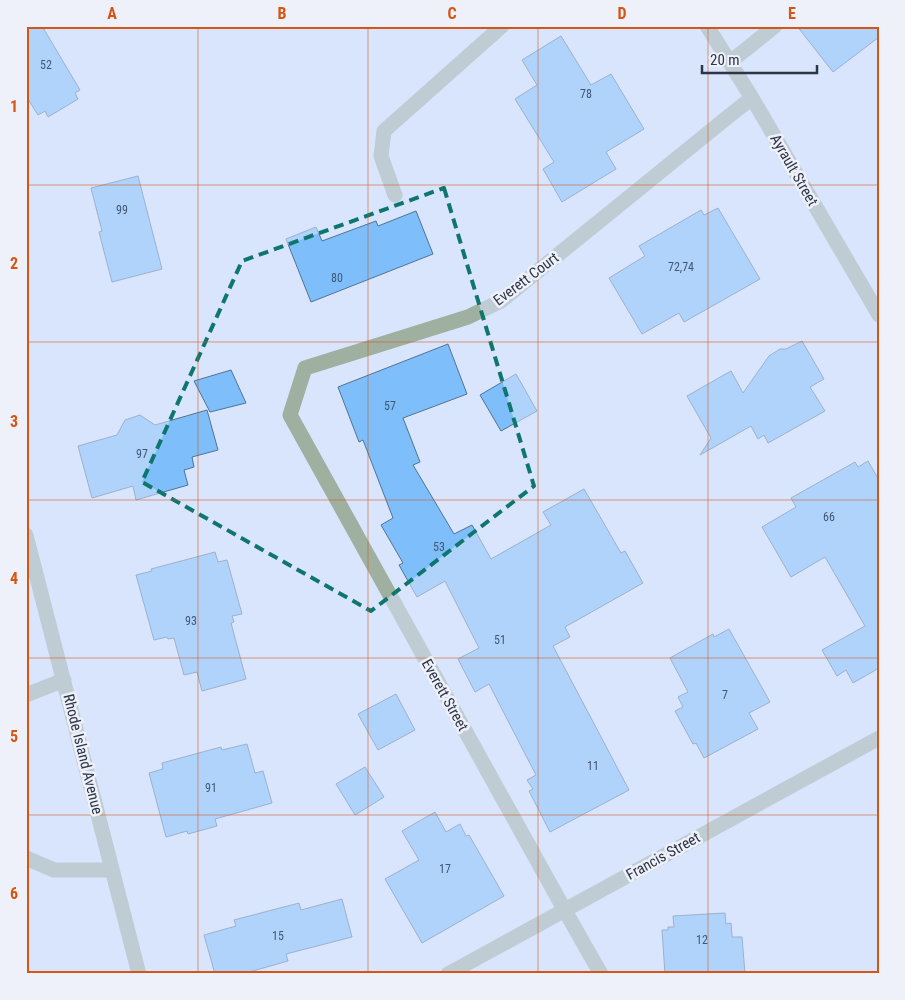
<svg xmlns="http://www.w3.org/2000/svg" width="905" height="1000" font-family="'Roboto Condensed',sans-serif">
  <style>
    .building { fill: #7ebffb; stroke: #527391 }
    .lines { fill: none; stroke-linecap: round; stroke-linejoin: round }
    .minor { stroke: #9fafa0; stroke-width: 15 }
    .marked { fill: none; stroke: #0f766e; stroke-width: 4; stroke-dasharray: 10 6; stroke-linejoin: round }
    .grid { fill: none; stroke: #d55512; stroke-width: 1; stroke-opacity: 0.55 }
    .labels { text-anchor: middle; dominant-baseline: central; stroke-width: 5; stroke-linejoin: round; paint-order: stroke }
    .number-label { font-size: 12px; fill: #415772 }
    .street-label { font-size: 15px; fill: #2d3444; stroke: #eef1fa }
    .neatline { fill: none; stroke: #d55512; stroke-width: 2 }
    .grid-label { font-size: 16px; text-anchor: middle; font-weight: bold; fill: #d55512 }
  </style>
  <rect width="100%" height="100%" fill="#d9e4fd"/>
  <path class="building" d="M 26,26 L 42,26 L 80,90 L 75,93 L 78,99 L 48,117 L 45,111 L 38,115 L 26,96 Z
    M 797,26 L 879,26 L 879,37 L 833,72 Z
    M 561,36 L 591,85 L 611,74 L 644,129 L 606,152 L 616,169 L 562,202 L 543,169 L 554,162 L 515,99 L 537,85 L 522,60 Z
    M 138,176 L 162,269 L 112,282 L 99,232 L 102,231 L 91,188 Z
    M 718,208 L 760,279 L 684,322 L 679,313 L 642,334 L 609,278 L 645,256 L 639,246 L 701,210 L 704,215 Z
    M 416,211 L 433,254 L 311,302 L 286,239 L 316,227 L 322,241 L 376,221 L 378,226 Z
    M 802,341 L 824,379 L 810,387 L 825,411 L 768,443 L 764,435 L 758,439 L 751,426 L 700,455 L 711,438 L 687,396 L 731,371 L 743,393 L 769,356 L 780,349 L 786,349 Z
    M 448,344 L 467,394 L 403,418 L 420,462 L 413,465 L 454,534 L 472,525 L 491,559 L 551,525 L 543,512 L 584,489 L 621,553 L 625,551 L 643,583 L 565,627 L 570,637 L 553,646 L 629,790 L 550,832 L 529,791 L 533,789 L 527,780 L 536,775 L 489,684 L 475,692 L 458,659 L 479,648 L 445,581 L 417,597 L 399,565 L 403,563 L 381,525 L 393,518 L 363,440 L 359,442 L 338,387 Z
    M 231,370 L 246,403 L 210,412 L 194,381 Z
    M 516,374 L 537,411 L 501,431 L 480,395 Z
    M 207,410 L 218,450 L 192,457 L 194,467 L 184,470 L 188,485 L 136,500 L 133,486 L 92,498 L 78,446 L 117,435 L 125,420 L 140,415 L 155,425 Z
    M 868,461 L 879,480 L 879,668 L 853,683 L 846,670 L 837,676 L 822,650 L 865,626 L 825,557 L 791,577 L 762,527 L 796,507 L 791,498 L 855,462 L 858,467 Z
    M 215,552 L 218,562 L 227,560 L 242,614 L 232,616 L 234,622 L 231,623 L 246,679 L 202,691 L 197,672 L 184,675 L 174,638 L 168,639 L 167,637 L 154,640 L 136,575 L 152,571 L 151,569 Z
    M 729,629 L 770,702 L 749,713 L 758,729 L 704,758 L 696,743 L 693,744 L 675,711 L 683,707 L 678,697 L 688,692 L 670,658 L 713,634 L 714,637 Z
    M 396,694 L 415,730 L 378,750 L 358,714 Z
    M 247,744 L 255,773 L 263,771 L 272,803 L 215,819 L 217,826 L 188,834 L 187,831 L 166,837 L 149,773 L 163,769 L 162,763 L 221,747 L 222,750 Z
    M 365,767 L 384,797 L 355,815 L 336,784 Z
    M 435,812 L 446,832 L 460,824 L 466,836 L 469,835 L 504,896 L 422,943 L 385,879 L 419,860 L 402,831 Z
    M 342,899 L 352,937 L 286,954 L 288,961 L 242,974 L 215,974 L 204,935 L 236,926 L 234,920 L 299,903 L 301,910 Z
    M 725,913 L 726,924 L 731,923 L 732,937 L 742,937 L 745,974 L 665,974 L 662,930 L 668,930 L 668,927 L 674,927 L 673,916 Z"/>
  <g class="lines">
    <path class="minor" d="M 707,26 L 752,98 L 879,315
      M 730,62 L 775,26
      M 395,195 L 381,156 L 384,131 L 502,26
      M 26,535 L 139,974
      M 26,695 L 64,680
      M 26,858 L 54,870 L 112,870
      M 448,974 L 879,738
      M 601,974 L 564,909 L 290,415 L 305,368 L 468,317 L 501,301 L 729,116 L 752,98"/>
  </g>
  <path d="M0 0H905V1000H0ZM 444,188 L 534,486 L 371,611 L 142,482 L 242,261 Z" fill="#d9e4fd" fill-opacity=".55" fill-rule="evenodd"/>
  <path class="marked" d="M 444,188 L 534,486 L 371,611 L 142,482 L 242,261 Z"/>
  <path class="grid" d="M 198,26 L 198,974M 368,26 L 368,974M 538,26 L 538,974M 708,26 L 708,974M 26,185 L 879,185M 26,342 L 879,342M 26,500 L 879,500M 26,658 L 879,658M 26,815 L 879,815"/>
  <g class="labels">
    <g class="number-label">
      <text x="46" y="65">52</text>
      <text x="586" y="94">78</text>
      <text x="122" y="210">99</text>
      <text x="681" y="267">72,74</text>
      <text x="337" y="278">80</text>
      <text x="390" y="406">57</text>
      <text x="142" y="454">97</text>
      <text x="829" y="517">66</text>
      <text x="439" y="547">53</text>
      <text x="191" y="621">93</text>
      <text x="500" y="640">51</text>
      <text x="725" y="695">7</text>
      <text x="593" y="766">11</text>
      <text x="211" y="788">91</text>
      <text x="445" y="869">17</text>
      <text x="278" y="936">15</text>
      <text x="702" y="940">12</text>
    </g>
    <g class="street-label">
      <text transform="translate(794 170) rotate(60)">Ayrault Street</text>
      <text transform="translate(526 279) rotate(-37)">Everett Court</text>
      <text transform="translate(445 695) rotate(61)">Everett Street</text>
      <text transform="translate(83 754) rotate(76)">Rhode Island Avenue</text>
      <text transform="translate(663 856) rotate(-29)">Francis Street</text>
    </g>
  </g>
  <rect width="905" height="1000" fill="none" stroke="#eef1fa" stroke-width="55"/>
  <path d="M702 65v8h115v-8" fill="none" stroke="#2d3444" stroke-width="2.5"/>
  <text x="710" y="65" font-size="15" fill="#2d3444" stroke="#eef1fa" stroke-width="4" paint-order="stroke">20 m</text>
  <rect x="28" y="28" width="850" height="944" class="neatline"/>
  <g class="grid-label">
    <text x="112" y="19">A</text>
    <text x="282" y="19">B</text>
    <text x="452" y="19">C</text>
    <text x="622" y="19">D</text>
    <text x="792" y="19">E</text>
    <text x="14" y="112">1</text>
    <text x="14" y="269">2</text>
    <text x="14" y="427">3</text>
    <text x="14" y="584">4</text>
    <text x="14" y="742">5</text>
    <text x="14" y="899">6</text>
  </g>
</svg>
